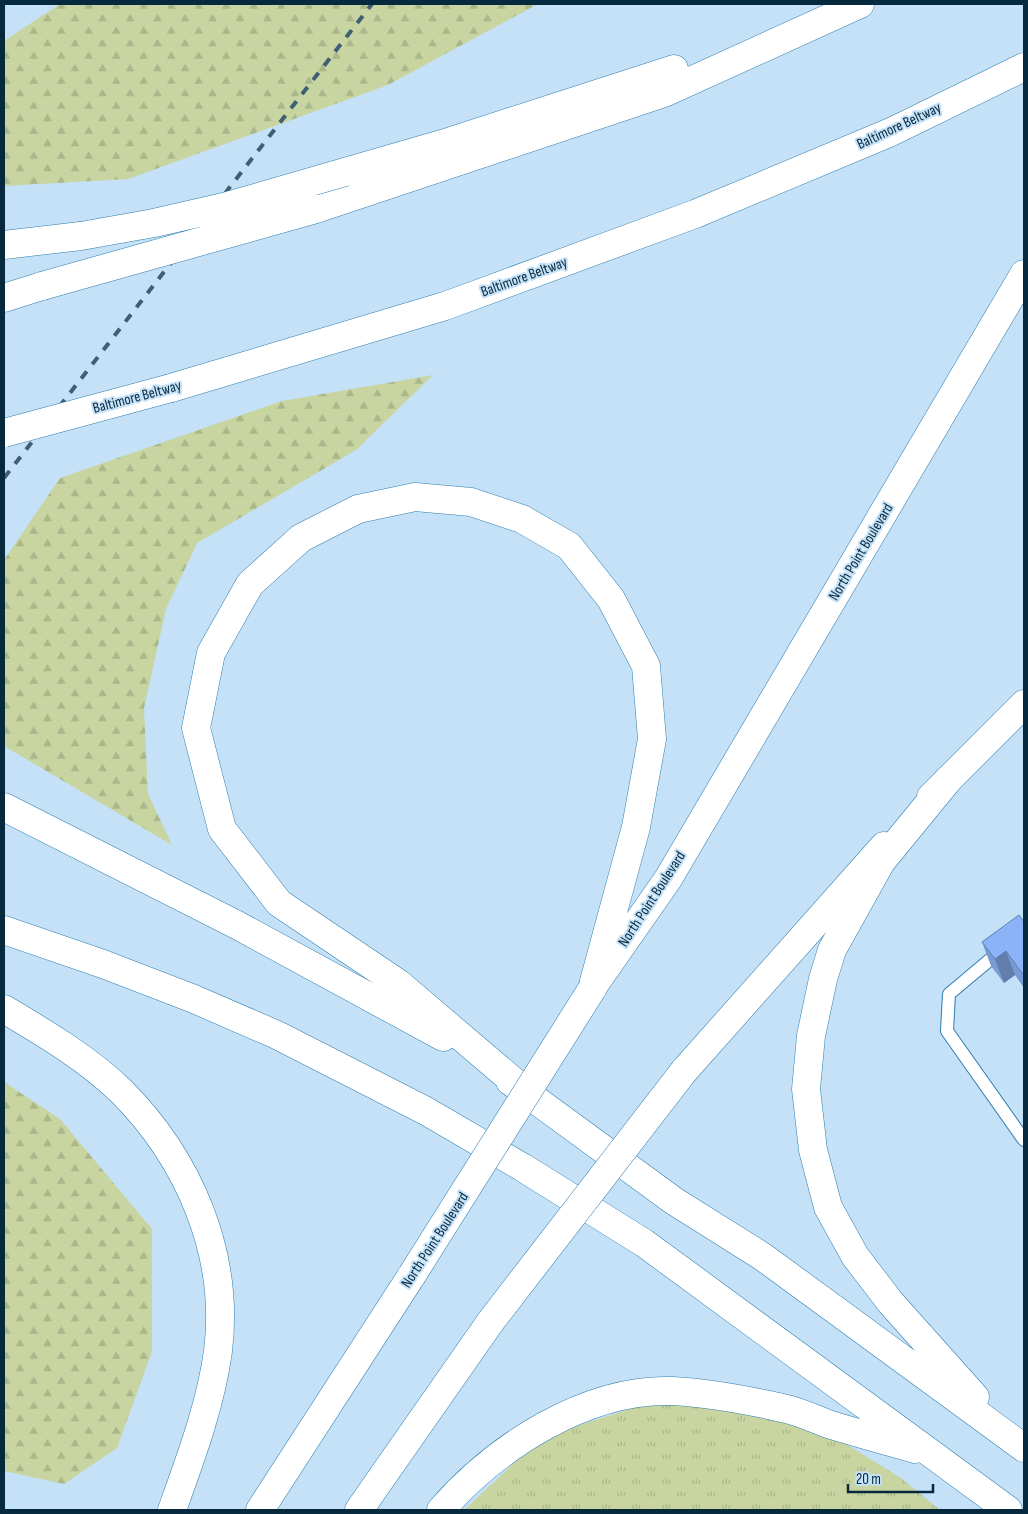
<svg xmlns="http://www.w3.org/2000/svg" width="1028" height="1514" font-family="'Sofia Sans Condensed',sans-serif">
  <style>
    .grass { fill: url(#grass-tufts) }
    .forest { fill: url(#forest-firs) }
    .lines { fill: none; stroke-linecap: round; stroke-linejoin: round }
    .service-casing { stroke: #2f7fb0; stroke-width: 14 }
    .primary-casing { stroke: #2f7fb0; stroke-width: 29 }
    .motorway-casing { stroke: #2f7fb0; stroke-width: 29 }
    .service { stroke: #fff; stroke-width: 12 }
    .primary { stroke: #fff; stroke-width: 28 }
    .motorway { stroke: #fff; stroke-width: 28 }
    .rail { stroke: #3e5f74; stroke-width: 4; stroke-dasharray: 9 9; stroke-linecap: butt }
    .primary-bridge-casing { stroke: #2f7fb0; stroke-width: 29; stroke-linecap: butt }
    .motorway-bridge-casing { stroke: #2f7fb0; stroke-width: 29; stroke-linecap: butt }
    .primary-bridge { stroke: #fff; stroke-width: 28 }
    .motorway-bridge { stroke: #fff; stroke-width: 28 }
    .wall { fill: #779bd4 }
    .shaded-wall { fill: #617ead }
    .building { fill: #8ab4f7; stroke: #617ead }
    .labels { text-anchor: middle; dominant-baseline: central; stroke-width: 4; stroke-linejoin: round; paint-order: stroke }
    .street-label { font-size: 15px; fill: #07293e; stroke: #c4e1f7 }
  </style>
  <defs>
    <pattern id="grass-tufts" width="24" height="20" patternUnits="userSpaceOnUse" patternTransform="scale(1.25)"><rect width="24" height="20" fill="#c8d5a0"/><path d="M3 7l-1-3M5 7V3M7 7l1-3M15 17l-1-3M17 17v-4M19 17l1-3" fill="none" stroke="#aab78b"/></pattern>
    <pattern id="forest-firs" width="22" height="20" patternUnits="userSpaceOnUse" patternTransform="scale(1.25)"><rect width="22" height="20" fill="#c8d5a0"/><path d="M5 1l3.5 6h-7zM16 11l3.5 6h-7z" fill="#aab78b"/></pattern>
  </defs>
  <rect width="100%" height="100%" fill="#c4e1f7"/>
  <path class="grass" d="M 706,1399 L 807,1420 L 901,1478 L 940,1510 L 464,1510 L 515,1462 L 558,1432 L 646,1404 Z"/>
  <path class="forest" d="M 60,4 L 538,4 L 388,85 L 128,179 L 4,186 L 4,41 Z
    M 433,375 L 356,450 L 197,543 L 166,609 L 144,708 L 148,794 L 172,845 L 4,746 L 4,560 L 60,478 L 282,401 Z
    M 4,1082 L 60,1119 L 152,1229 L 152,1351 L 117,1448 L 64,1484 L 4,1471 Z"/>
  <g class="lines">
    <defs>
      <path id="service" d="M 1024,931 L 949,994 L 947,1031 L 1024,1140"/>
      <path id="primary" d="M 931,797 L 1024,704
        M 594,985 L 668,879 L 1024,274
        M 684,1071 L 884,846
        M 260,1510 L 412,1275
        M 359,1510 L 491,1321"/>
      <path id="motorway" d="M 345,172 L 442,144 L 674,69
        M 316,209 L 664,93 L 860,4
        M 4,245 L 81,236
        M 4,298 L 42,286
        M 171,388 L 445,306 L 695,214 L 891,132 L 1024,67
        M 948,780 L 881,862 L 832,950 L 823,979 L 811,1036 L 806,1089 L 813,1150 L 828,1207 L 855,1256 L 891,1303 L 975,1397
        M 4,807 L 237,925 L 443,1037
        M 4,930 L 103,964 L 194,999 L 277,1035 L 426,1111 L 522,1167 L 644,1243 L 1008,1510
        M 4,1009 C 44,1033 87,1058 121,1091 C 189,1159 230,1254 218,1351 C 211,1404 190,1460 172,1510
        M 510,1081 L 674,1201 L 763,1257 L 1024,1448
        M 526,1092 L 398,983 L 279,903 L 222,829 L 196,728 L 211,653 L 250,584 L 301,538 L 358,509 L 415,497 L 471,502 L 522,519 L 569,546 L 611,599 L 646,666 L 652,739 L 636,827 L 592,989
        M 441,1510 C 496,1447 586,1388 673,1391 C 709,1393 747,1400 782,1408 C 798,1411 813,1418 828,1424 C 857,1433 886,1441 915,1449"/>
    </defs>
    <use href="#service" class="service-casing"/>
    <use href="#primary" class="primary-casing"/>
    <use href="#motorway" class="motorway-casing"/>
    <use href="#service" class="service"/>
    <use href="#primary" class="primary"/>
    <use href="#motorway" class="motorway"/>
    <path class="rail" d="M 4,478 L 372,4"/>
    <defs>
      <path id="primary-bridge" d="M 412,1275 L 592,989
        M 491,1321 L 684,1071"/>
      <path id="motorway-bridge" d="M 81,236 L 154,223 L 224,207 L 345,172
        M 42,286 L 316,209
        M 4,433 L 171,388"/>
    </defs>
    <use href="#primary-bridge" class="primary-bridge-casing"/>
    <use href="#motorway-bridge" class="motorway-bridge-casing"/>
    <use href="#primary-bridge" class="primary-bridge"/>
    <use href="#motorway-bridge" class="motorway-bridge"/>
  </g>
  <path class="wall" d="M 1024,922 L 1024,988 L 1015,975 L 1004,983 L 991,966 L 982,942 Z"/>
  <path class="shaded-wall" d="M 1006,951 L 1015,975 L 1004,983 L 995,959 Z"/>
  <path class="building" d="M 1019,915 L 1024,922 L 1024,976 L 1006,951 L 995,959 L 982,942 Z"/>
  <g class="labels">
    <g class="street-label">
      <text transform="translate(899 126) rotate(-25)">Baltimore Beltway</text>
      <text transform="translate(524 277) rotate(-20)">Baltimore Beltway</text>
      <text transform="translate(137 397) rotate(-15)">Baltimore Beltway</text>
      <text transform="translate(861 552) rotate(-59)">North Point Boulevard</text>
      <text transform="translate(652 899) rotate(-57)">North Point Boulevard</text>
      <text transform="translate(435 1240) rotate(-57)">North Point Boulevard</text>
    </g>
  </g>
  <rect width="1028" height="1514" fill="none" stroke="#07293e" stroke-width="10"/>
  <path d="M848 1484v8h85v-8" fill="none" stroke="#07293e" stroke-width="2.5"/>
  <text x="856" y="1484" font-size="15" fill="#07293e" stroke="#c4e1f7" stroke-width="4" paint-order="stroke">20 m</text>
</svg>
